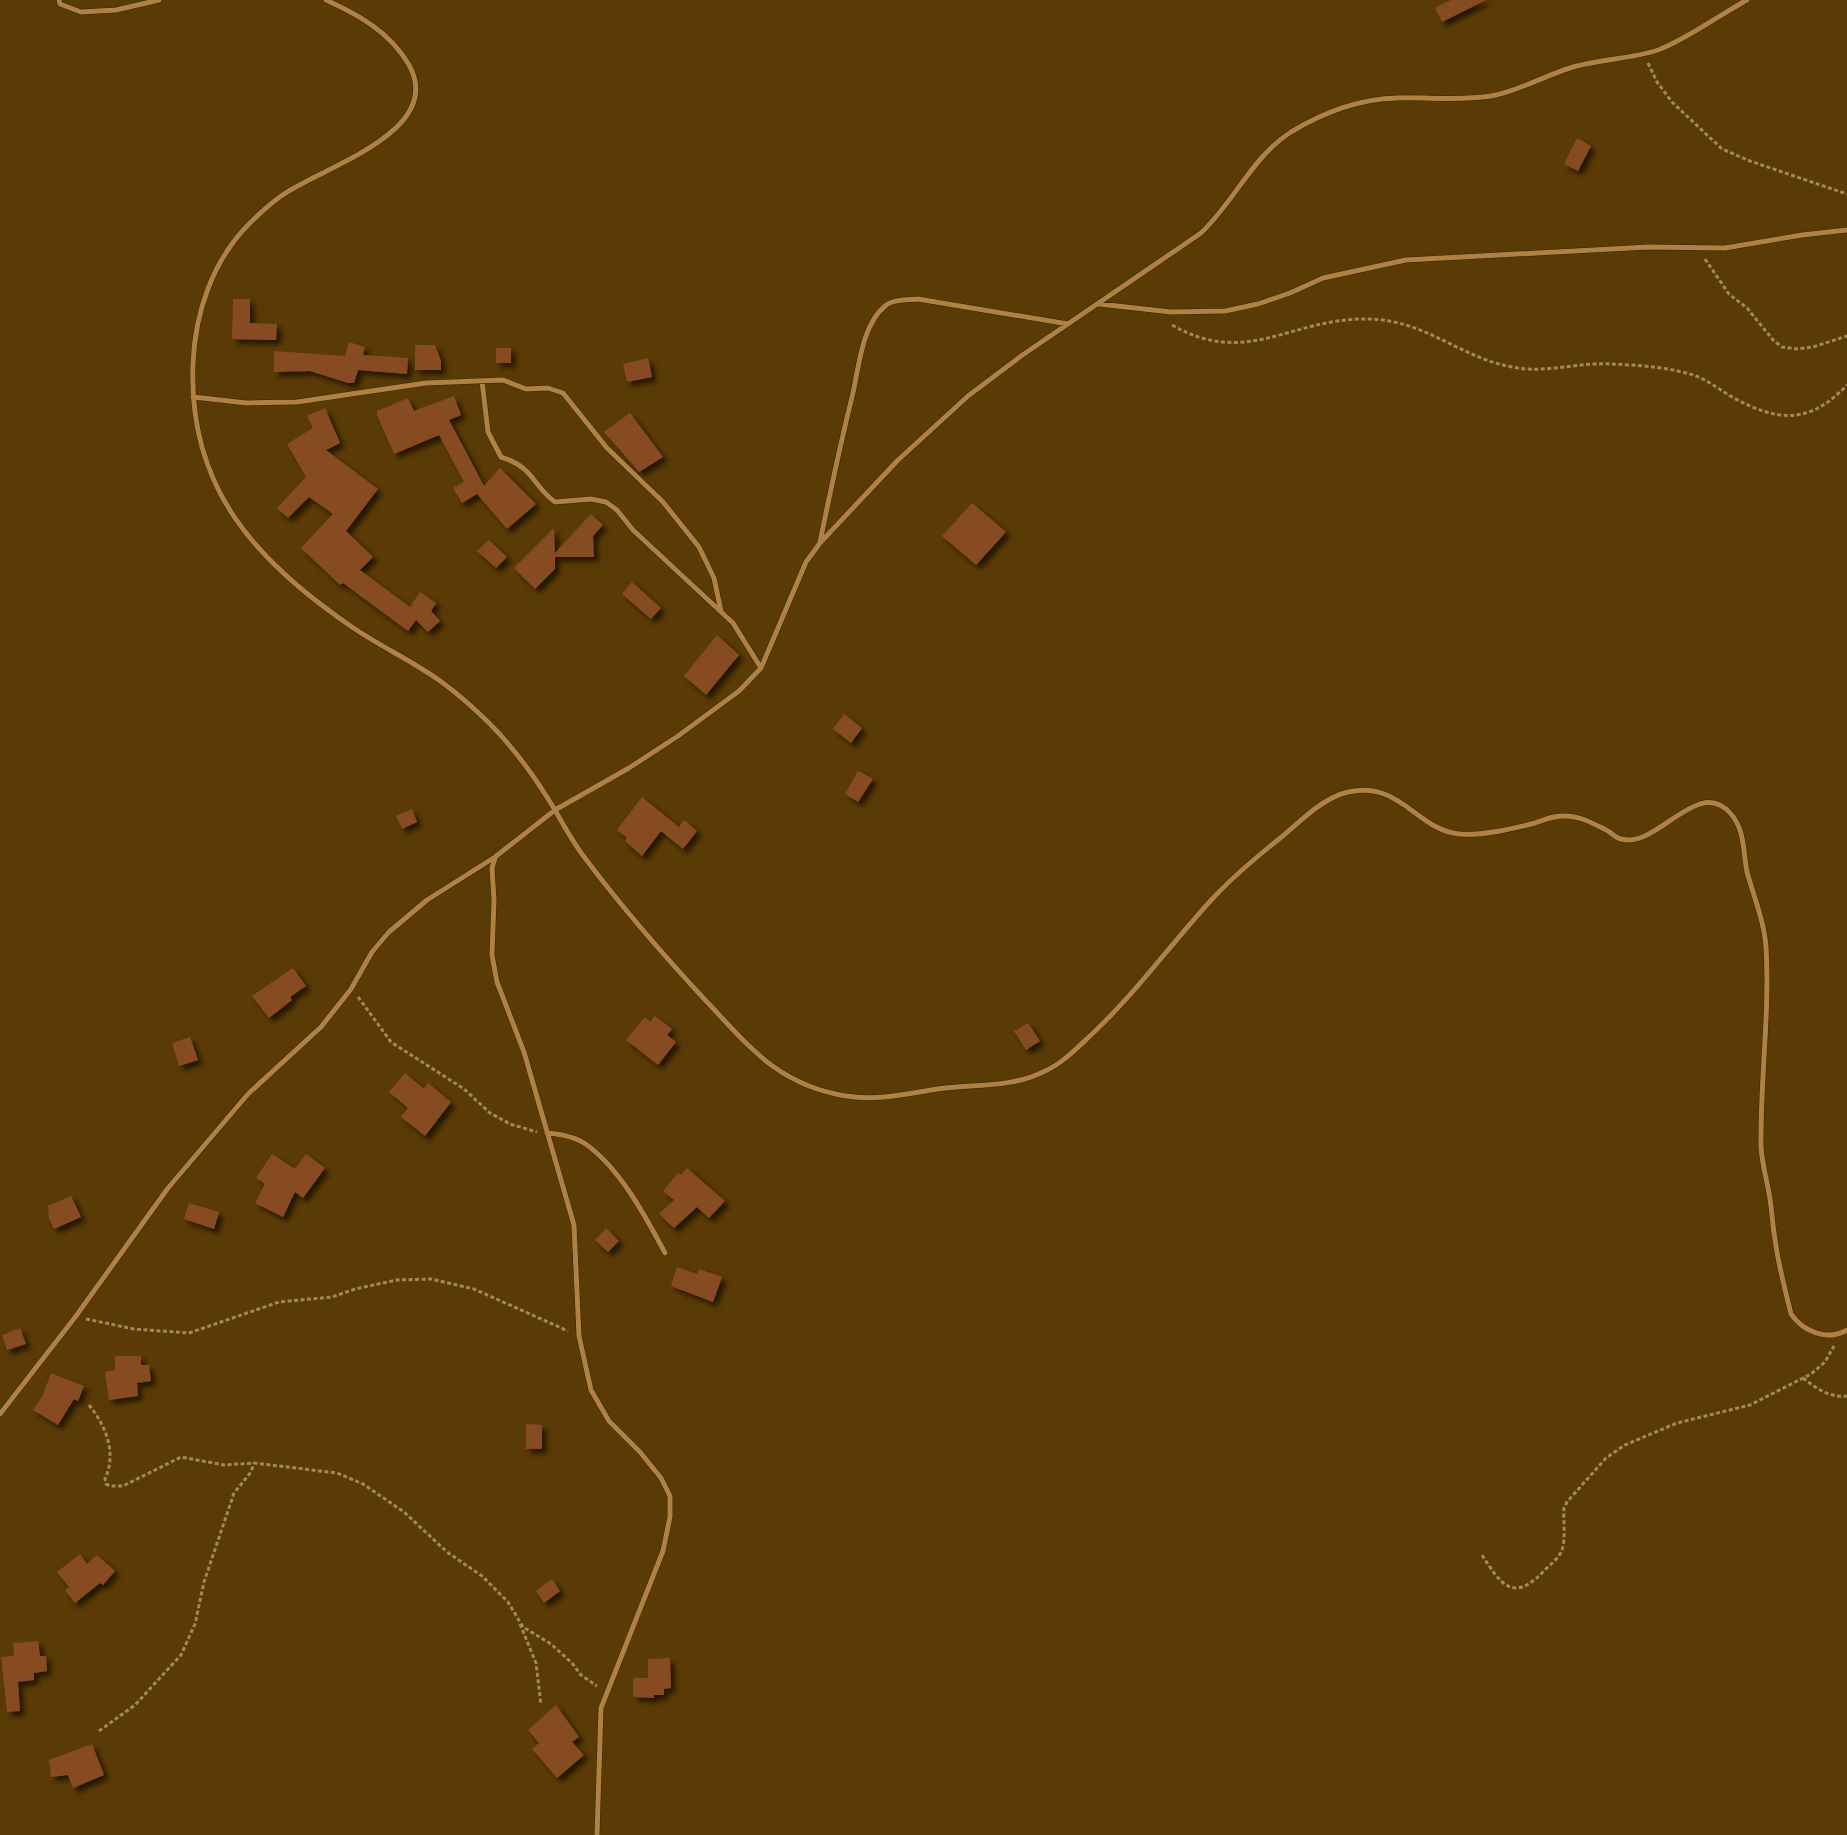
<svg xmlns="http://www.w3.org/2000/svg" width="1847" height="1835" font-family="'Nunito Sans',sans-serif">
  <style>
    .building { fill: #874c24; filter: url(#shadow) }
    .lines { fill: none; stroke-linecap: round; stroke-linejoin: round }
    .minor-casing { stroke: #392301; stroke-width: 6 }
    .path { stroke: #a3875e; stroke-width: 3; stroke-dasharray: 4 2.5; stroke-linecap: butt }
    .minor { stroke: #af8244; stroke-width: 5 }
  </style>
  <defs>
    <filter id="shadow"><feDropShadow dx="4.5" dy="4.5" stdDeviation="2.5" flood-color="#0009"/></filter>
  </defs>
  <rect width="100%" height="100%" fill="#5a3a05"/>
  <path class="building" d="M 1451,0 L 1486,0 L 1442,22 L 1435,8 Z
    M 1577,138 L 1591,146 L 1578,171 L 1564,164 Z
    M 233,299 L 250,299 L 250,323 L 277,324 L 276,340 L 232,339 Z
    M 349,342 L 365,347 L 363,355 L 408,358 L 407,374 L 358,370 L 354,383 L 348,383 L 310,371 L 274,372 L 274,351 L 345,356 Z
    M 415,345 L 435,345 L 441,361 L 441,370 L 415,370 Z
    M 496,348 L 511,348 L 511,363 L 496,363 Z
    M 648,358 L 652,377 L 627,382 L 623,364 Z
    M 454,396 L 461,415 L 449,420 L 484,486 L 500,468 L 536,504 L 507,529 L 477,494 L 462,503 L 453,488 L 464,482 L 439,435 L 394,454 L 377,415 L 377,411 L 408,398 L 414,411 Z
    M 325,408 L 340,443 L 326,450 L 378,489 L 346,531 L 373,557 L 360,570 L 410,607 L 420,592 L 436,603 L 431,611 L 440,621 L 428,632 L 416,620 L 408,631 L 343,583 L 340,585 L 301,548 L 333,514 L 309,497 L 288,518 L 277,508 L 306,477 L 287,444 L 313,428 L 307,416 Z
    M 630,413 L 663,457 L 639,472 L 604,432 Z
    M 972,503 L 1006,532 L 976,565 L 942,536 Z
    M 591,514 L 603,525 L 593,536 L 594,557 L 555,557 L 555,569 L 535,589 L 514,568 L 554,528 L 555,553 Z
    M 489,540 L 507,557 L 496,568 L 477,551 Z
    M 632,582 L 661,608 L 651,619 L 622,594 Z
    M 717,635 L 739,655 L 706,695 L 684,676 Z
    M 844,714 L 862,728 L 851,743 L 833,729 Z
    M 858,771 L 873,779 L 858,802 L 845,794 Z
    M 642,797 L 679,827 L 684,820 L 697,831 L 683,849 L 661,831 L 642,856 L 625,841 L 627,838 L 617,830 Z
    M 412,809 L 417,822 L 402,829 L 396,816 Z
    M 293,968 L 306,986 L 290,997 L 292,1000 L 269,1018 L 252,996 Z
    M 655,1016 L 672,1029 L 667,1035 L 676,1042 L 658,1065 L 626,1040 L 645,1017 L 650,1022 Z
    M 1028,1023 L 1040,1041 L 1026,1050 L 1014,1031 Z
    M 190,1037 L 198,1060 L 179,1066 L 172,1043 Z
    M 405,1073 L 424,1089 L 428,1083 L 451,1102 L 425,1136 L 401,1117 L 408,1108 L 389,1092 Z
    M 272,1154 L 295,1169 L 306,1154 L 325,1168 L 303,1198 L 295,1192 L 283,1217 L 255,1203 L 265,1184 L 256,1178 Z
    M 687,1168 L 725,1201 L 709,1218 L 697,1207 L 674,1228 L 659,1214 L 674,1200 L 663,1191 L 678,1173 L 681,1175 Z
    M 71,1196 L 81,1217 L 54,1229 L 49,1219 L 48,1206 Z
    M 189,1203 L 219,1212 L 214,1229 L 184,1219 Z
    M 606,1228 L 619,1241 L 608,1252 L 595,1240 Z
    M 677,1267 L 697,1274 L 699,1269 L 722,1277 L 713,1302 L 671,1286 Z
    M 20,1328 L 26,1344 L 7,1350 L 2,1335 Z
    M 115,1356 L 141,1356 L 141,1365 L 149,1365 L 151,1381 L 137,1383 L 138,1396 L 109,1400 L 105,1372 L 115,1370 Z
    M 51,1373 L 84,1386 L 78,1401 L 74,1399 L 58,1425 L 33,1410 L 43,1395 Z
    M 526,1424 L 542,1425 L 542,1449 L 526,1449 Z
    M 80,1554 L 87,1564 L 97,1555 L 115,1571 L 103,1585 L 100,1583 L 75,1603 L 65,1590 L 69,1587 L 57,1572 Z
    M 552,1579 L 560,1591 L 544,1603 L 536,1591 Z
    M 38,1641 L 40,1656 L 46,1656 L 47,1671 L 34,1673 L 34,1680 L 18,1682 L 20,1711 L 7,1712 L 1,1657 L 14,1656 L 13,1643 Z
    M 670,1658 L 671,1688 L 664,1689 L 664,1695 L 654,1695 L 654,1698 L 633,1697 L 633,1678 L 648,1678 L 648,1659 Z
    M 556,1705 L 579,1737 L 572,1742 L 584,1755 L 557,1778 L 532,1749 L 539,1743 L 528,1730 Z
    M 92,1744 L 104,1775 L 73,1788 L 68,1775 L 51,1777 L 49,1760 Z"/>
  <g class="lines">
    <defs>
      <path id="minor" d="M 59,0 L 60,4 L 81,12 L 116,10 L 159,0
        M 326,0 C 359,15 390,32 409,65 C 446,131 323,167 284,194 C 272,202 260,213 249,224 C 213,260 195,312 193,364 C 188,487 255,561 352,627 C 381,647 415,662 443,683 C 459,695 476,710 490,724 C 515,749 537,780 555,810 C 565,828 575,846 588,862 C 625,911 666,958 708,1003 C 729,1025 750,1050 774,1067 C 795,1082 821,1092 846,1096 C 877,1101 906,1094 937,1089 C 972,1084 1011,1088 1043,1072 C 1062,1064 1077,1048 1092,1034 C 1137,992 1173,941 1215,896 C 1236,874 1260,854 1284,835 C 1303,819 1323,798 1348,792 C 1400,780 1417,830 1459,834 C 1483,836 1512,829 1535,823 C 1547,819 1552,816 1565,816 C 1581,816 1594,824 1608,831 C 1613,834 1616,838 1621,839 C 1658,849 1698,775 1731,814 C 1745,830 1743,852 1747,872 C 1754,897 1764,921 1766,947 C 1770,1013 1760,1081 1761,1147 C 1762,1163 1766,1177 1769,1193 C 1772,1208 1772,1223 1775,1239 C 1778,1264 1785,1289 1791,1314 C 1803,1331 1827,1342 1847,1330
        M 1099,304 L 1171,312 L 1225,311 L 1258,304 L 1290,293 L 1323,278 L 1406,260 L 1648,247 L 1725,248 L 1802,235 L 1847,230
        M 482,381 L 488,432 L 501,457 C 534,467 532,485 555,502 L 591,499 L 606,502 L 617,510 L 633,530 L 733,623 L 761,668
        M 193,397 L 247,403 L 297,402 L 426,383 L 503,380 L 526,389 L 548,388 L 563,393 L 607,448 L 663,502 L 699,547 L 714,578 L 721,611
        M 820,542 C 830,493 840,446 852,397 C 859,369 861,326 885,306 C 893,299 908,300 918,299 L 1068,324
        M 495,858 L 492,868 L 494,900 L 492,955 L 497,982 L 524,1052 L 574,1225 L 579,1336 L 591,1390 L 609,1421 L 640,1452 L 661,1478 L 670,1496 L 670,1517 L 663,1551 L 601,1708 L 597,1835
        M 547,1133 C 560,1134 576,1137 587,1145 C 620,1169 646,1217 665,1253
        M 0,1414 L 76,1316 L 168,1188 L 248,1094 L 321,1027 L 351,989 L 372,952 L 389,932 L 427,900 L 495,857 L 555,810 L 629,768 L 678,736 L 739,691 L 761,668 L 806,562 L 820,543 L 897,461 L 968,396 L 1021,356 L 1201,233 C 1234,202 1252,157 1291,132 C 1324,112 1358,99 1397,98 C 1428,97 1460,101 1491,96 C 1519,91 1546,75 1573,67 C 1601,59 1631,59 1658,50 C 1684,41 1721,14 1747,0"/>
    </defs>
    <use href="#minor" class="minor-casing"/>
    <path class="path" d="M 1648,63 L 1657,82 L 1672,102 L 1722,149 L 1750,161 L 1847,194
      M 1705,259 L 1729,294 L 1747,308 L 1774,341 L 1782,347 L 1797,349 L 1813,347 L 1847,336
      M 1172,325 C 1247,368 1291,318 1366,319 C 1425,319 1458,357 1512,367 C 1544,374 1577,362 1610,364 C 1637,365 1670,367 1696,376 C 1709,381 1720,390 1732,397 C 1778,422 1809,425 1847,385
      M 358,997 L 391,1042 L 464,1089 L 490,1113 L 510,1124 L 537,1132
      M 86,1319 L 134,1329 L 189,1333 L 279,1302 L 332,1297 L 355,1289 L 397,1280 L 431,1279 L 474,1289 L 568,1331
      M 1803,1378 C 1816,1388 1829,1398 1847,1396
      M 89,1405 C 106,1426 117,1453 105,1479 L 106,1484 L 111,1486 L 123,1486 L 181,1457 L 224,1465 L 254,1463 L 337,1473 L 363,1484 L 404,1512 L 447,1552 L 482,1576 L 508,1602 L 523,1627 L 551,1644 L 572,1663 L 581,1675 L 597,1686
      M 1482,1555 C 1500,1583 1512,1603 1542,1573 C 1548,1566 1559,1559 1562,1550 C 1566,1537 1563,1521 1564,1508 L 1567,1502 L 1606,1458 L 1625,1445 L 1677,1423 L 1750,1405 L 1811,1374 L 1825,1362 L 1834,1346
      M 520,1624 L 536,1663 L 541,1705
      M 99,1731 L 135,1705 L 181,1655 L 195,1624 L 204,1582 L 234,1493 L 251,1472 L 254,1463"/>
    <use href="#minor" class="minor"/>
  </g>
</svg>
